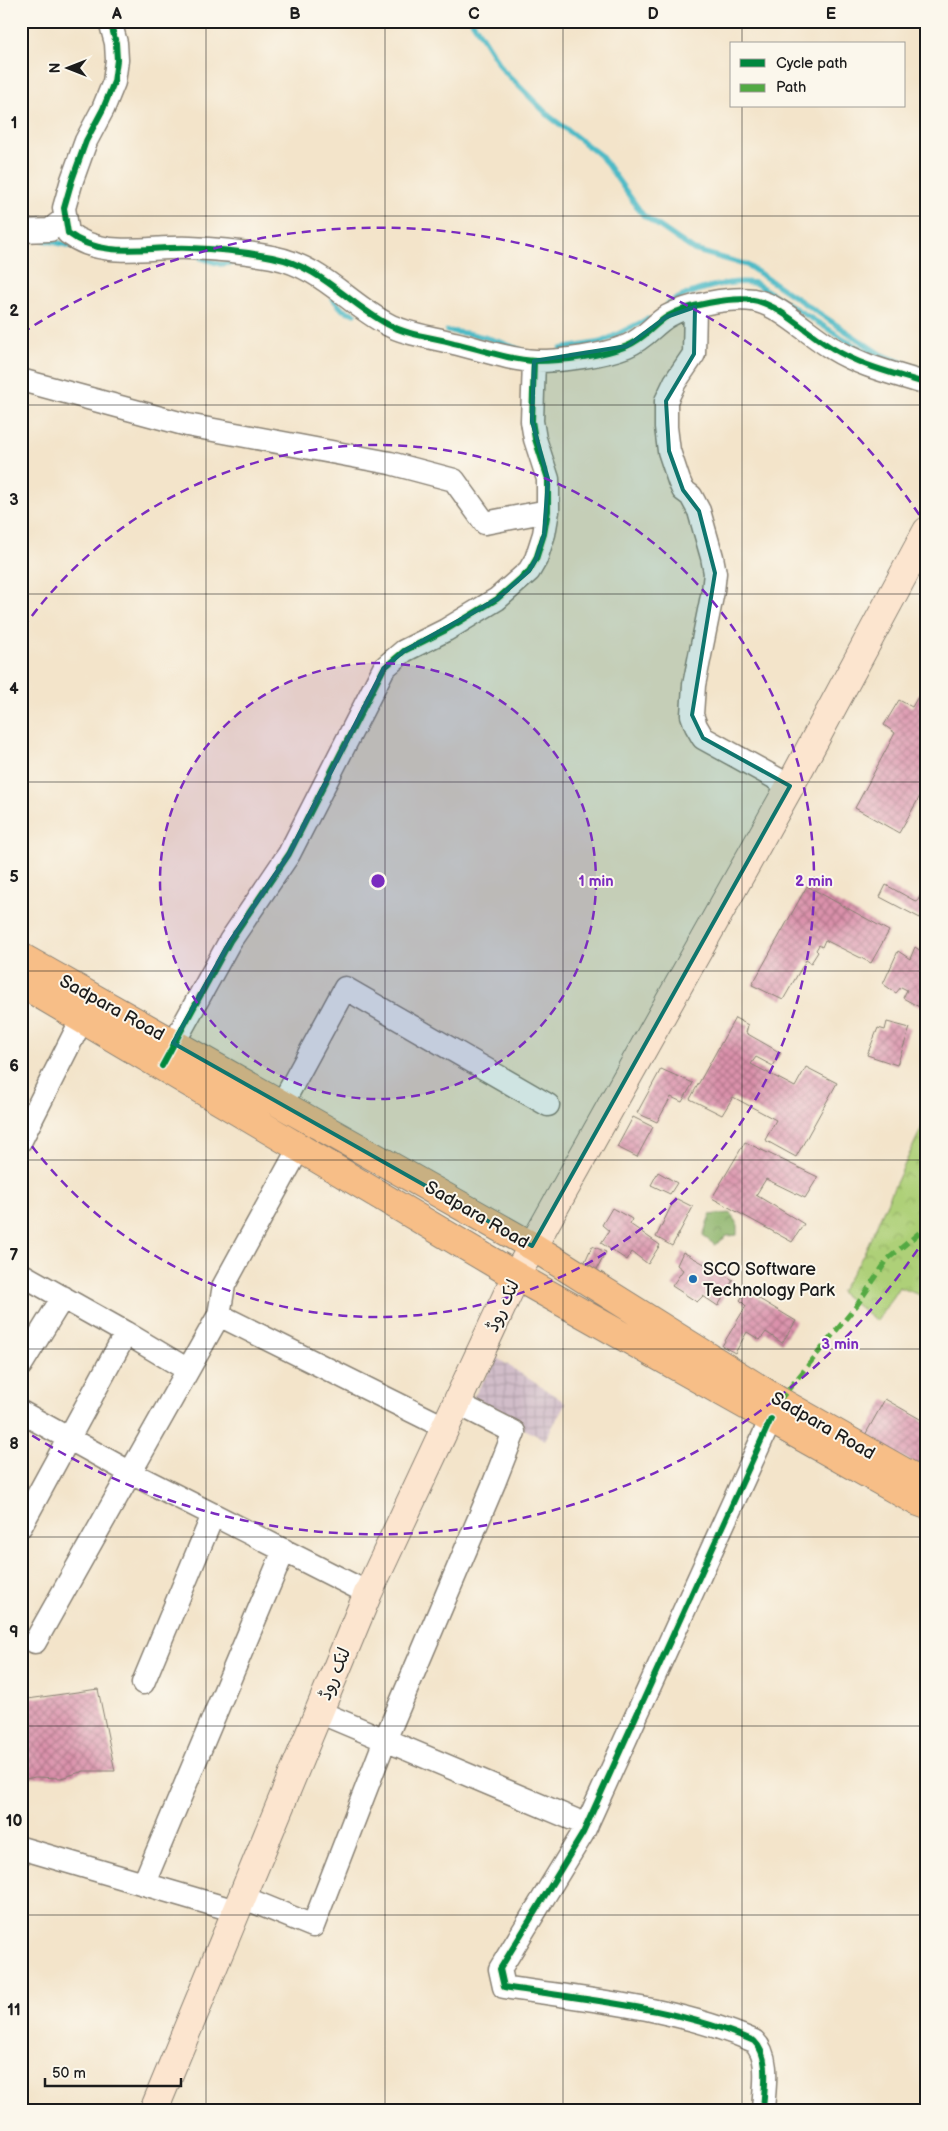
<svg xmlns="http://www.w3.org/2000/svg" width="948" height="2131" font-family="'Balsamiq Sans','Playpen Sans Arabic',sans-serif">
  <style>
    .industrial { fill: url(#industrial-grid) }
    .forest { fill: url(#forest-crowns); stroke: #536742 }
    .park { fill: url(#park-crowns); stroke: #65764a }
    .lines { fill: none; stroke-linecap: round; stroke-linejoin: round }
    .stream { stroke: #4dbac6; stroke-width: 5.5 }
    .building { fill: url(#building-cross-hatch) }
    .street-casing { stroke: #888073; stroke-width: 25 }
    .secondary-casing { stroke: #888073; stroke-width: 30 }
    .primary-casing { stroke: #888073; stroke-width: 30 }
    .street { stroke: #fff; stroke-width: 22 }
    .secondary { stroke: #fce5cf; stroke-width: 28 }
    .primary { stroke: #f7be87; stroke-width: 28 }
    .quiet { stroke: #52a943; stroke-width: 5; stroke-dasharray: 10 5; stroke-linecap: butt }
    .cycleway-casing { stroke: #fbf7ec; stroke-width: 9 }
    .cycleway { stroke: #00873e; stroke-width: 6 }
    .marked { fill: #0f766e; fill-opacity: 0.2; stroke: #0f766e; stroke-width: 4; stroke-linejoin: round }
    .grid { fill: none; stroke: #1c1c1c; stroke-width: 1; stroke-opacity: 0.55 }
    .ring { fill: none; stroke: #7b2cbf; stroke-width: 2.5; stroke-dasharray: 9 6 }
    .poi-dot { fill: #1f6fb2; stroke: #fbf7ec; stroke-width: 2 }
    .labels { text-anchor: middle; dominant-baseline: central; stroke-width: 4; stroke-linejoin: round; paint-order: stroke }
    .street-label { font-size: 18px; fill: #1c1c1c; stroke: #fbf7ec }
    .poi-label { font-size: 18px; fill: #1c1c1c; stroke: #fbf7ec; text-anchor: start }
    .centre { fill: #7b2cbf; stroke: #fbf7ec; stroke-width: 2.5 }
    .ring-label { font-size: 15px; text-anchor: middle; font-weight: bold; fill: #7b2cbf; stroke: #fbf7ec; stroke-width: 4; stroke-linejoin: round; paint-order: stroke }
    .neatline { fill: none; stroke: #1c1c1c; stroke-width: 2 }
    .grid-label { font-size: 16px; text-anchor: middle; font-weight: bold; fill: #1c1c1c }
  </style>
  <defs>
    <pattern id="industrial-grid" width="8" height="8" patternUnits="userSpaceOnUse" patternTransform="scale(1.25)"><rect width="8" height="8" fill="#d1bdc9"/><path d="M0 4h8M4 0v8" fill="none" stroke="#b3a2ac"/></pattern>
    <pattern id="forest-crowns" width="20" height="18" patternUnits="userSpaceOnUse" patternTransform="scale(1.25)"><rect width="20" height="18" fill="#8ab268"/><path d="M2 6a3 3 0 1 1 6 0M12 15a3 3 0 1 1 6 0" fill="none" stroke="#709055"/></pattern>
    <pattern id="park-crowns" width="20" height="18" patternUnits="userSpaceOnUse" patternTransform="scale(1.25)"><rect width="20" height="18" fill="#aed078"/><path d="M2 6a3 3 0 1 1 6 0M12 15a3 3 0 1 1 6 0" fill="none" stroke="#95b267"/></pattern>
    <pattern id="building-cross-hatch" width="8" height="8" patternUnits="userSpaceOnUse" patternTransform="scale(1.25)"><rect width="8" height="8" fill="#da91ab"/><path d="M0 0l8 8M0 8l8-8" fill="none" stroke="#b0768a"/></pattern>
  </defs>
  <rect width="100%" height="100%" fill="#fbf7ec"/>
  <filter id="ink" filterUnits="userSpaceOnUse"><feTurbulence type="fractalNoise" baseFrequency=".02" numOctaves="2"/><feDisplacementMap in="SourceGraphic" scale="10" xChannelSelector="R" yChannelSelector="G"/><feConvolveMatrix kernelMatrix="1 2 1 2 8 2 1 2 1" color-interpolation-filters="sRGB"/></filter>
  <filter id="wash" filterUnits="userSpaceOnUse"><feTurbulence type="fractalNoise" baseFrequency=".0096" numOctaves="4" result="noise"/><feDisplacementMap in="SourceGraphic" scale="20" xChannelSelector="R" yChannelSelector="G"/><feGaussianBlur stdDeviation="1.12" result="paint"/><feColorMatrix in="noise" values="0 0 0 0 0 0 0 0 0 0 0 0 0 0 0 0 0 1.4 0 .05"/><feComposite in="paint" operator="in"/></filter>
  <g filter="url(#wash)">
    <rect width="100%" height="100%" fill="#f3e4ca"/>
    <path class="industrial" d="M 497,1358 L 566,1403 L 545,1440 L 471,1401 Z"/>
    <path class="forest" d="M 730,1213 L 737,1222 L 737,1235 L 727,1236 L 715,1245 L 703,1236 L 710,1215 Z"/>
    <path class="park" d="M 927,1116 L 927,1298 L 899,1287 L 877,1321 L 840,1292 L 862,1257 Z"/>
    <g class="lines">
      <path class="stream" d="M 472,21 L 503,70 L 549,116 L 601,156 L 643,215 L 694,250 L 747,265 L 880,354 L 927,372
        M 44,240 L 72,246
        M 201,258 L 220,264 L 241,262
        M 333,299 L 343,310 L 355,314
        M 668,304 C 691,290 728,279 755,283 L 860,349 L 881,359
        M 447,331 C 473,333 496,339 520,350
        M 561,349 L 602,342 L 648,319"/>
    </g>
    <g id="blocks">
      <path class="building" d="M 927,681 L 927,784 L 899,833 L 855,808 L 895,733 L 884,725 L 899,700 L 912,707 Z
        M 886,885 L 917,902 L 923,891 L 927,892 L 927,905 L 920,918 L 880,897 Z
        M 807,886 L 889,931 L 871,963 L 825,940 L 822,947 L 819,945 L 816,950 L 818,952 L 811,963 L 806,960 L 783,1000 L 752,985 Z
        M 915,947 L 927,955 L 927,998 L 921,1008 L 903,998 L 907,990 L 901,987 L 896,993 L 883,984 L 898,951 L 910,959 Z
        M 735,1018 L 748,1025 L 746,1033 L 781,1053 L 773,1066 L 756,1057 L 751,1064 L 795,1087 L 806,1067 L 837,1083 L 796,1157 L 765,1140 L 776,1120 L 733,1097 L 722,1115 L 690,1099 Z
        M 887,1022 L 910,1028 L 897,1065 L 867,1055 L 878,1028 L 885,1030 Z
        M 661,1069 L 693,1083 L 682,1102 L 671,1097 L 657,1122 L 637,1113 Z
        M 633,1117 L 653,1127 L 637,1157 L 617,1147 Z
        M 745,1142 L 818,1177 L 805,1198 L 766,1179 L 756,1195 L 804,1224 L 792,1242 L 712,1198 Z
        M 658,1172 L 677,1183 L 670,1194 L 651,1185 Z
        M 675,1198 L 693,1207 L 672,1246 L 656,1237 Z
        M 612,1208 L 632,1219 L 630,1224 L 660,1245 L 648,1264 L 632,1252 L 627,1260 L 601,1243 L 609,1231 L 602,1225 Z
        M 592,1246 L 606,1252 L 595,1273 L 583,1266 Z
        M 683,1252 L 733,1280 L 718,1306 L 703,1296 L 697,1302 L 672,1286 L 683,1270 L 677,1265 Z
        M 746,1291 L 796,1321 L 782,1343 L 766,1332 L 760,1340 L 747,1332 L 735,1353 L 722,1346 L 746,1306 L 740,1300 Z
        M 885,1399 L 927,1423 L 927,1470 L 864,1437 Z
        M 98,1689 L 115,1771 L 84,1771 L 61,1778 L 35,1777 L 21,1780 L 21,1700 Z"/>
    </g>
  </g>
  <g filter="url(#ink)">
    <use href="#blocks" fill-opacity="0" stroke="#888073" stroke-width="1"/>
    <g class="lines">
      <defs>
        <path id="street" d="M 110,21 L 116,43 L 117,60 L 114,82 L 103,109 L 86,141 L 72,180 L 64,208 L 68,233 C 103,260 149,246 190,248 C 217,249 246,252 272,257 C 322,267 346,302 387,324 C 407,335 433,337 454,343 C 480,349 509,360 536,361 C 562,361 602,356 627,346 C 646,338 653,325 668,316 C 687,305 731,297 753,300 C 779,304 809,335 832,348 C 863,367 893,373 927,384
          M 21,231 L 50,230 L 64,219
          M 695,307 L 694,354 L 675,382 L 666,401 L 666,427 L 669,451 L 679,481 L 683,490 L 691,496 L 699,511 L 712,557 L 715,573 L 713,591 L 694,685 L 692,715 L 696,726 L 703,738 L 790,786
          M 21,380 L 187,425 L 390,463 L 454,480 L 485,523 L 548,511
          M 166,1057 L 230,941 L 289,854 L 384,668 L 404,651 L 446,630 L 497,599 L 529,571 L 536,559 L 544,534 L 548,511 L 548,479 L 535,439 L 532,421 L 534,361
          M 282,1104 L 345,988 L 548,1105
          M 21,1140 L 82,1019
          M 21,1274 L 126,1333 L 188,1370
          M 219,1315 L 224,1285 L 299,1148
          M 21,1365 L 63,1297
          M 21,1412 L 131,1473 L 368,1593
          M 21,1526 L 126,1333
          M 35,1642 L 219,1315 L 446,1428
          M 143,1683 L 213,1515
          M 319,1712 L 587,1825
          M 21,1848 L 236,1911
          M 144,1883 L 284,1550
          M 242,1897 L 313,1926 L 385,1740 L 494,1483 L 514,1432 L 457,1403
          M 763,2110 C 764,2089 771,2057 754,2041 C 677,2007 587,2000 504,1987 L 500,1969 L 583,1833 L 771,1419"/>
        <path id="secondary" d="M 154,2110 L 368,1593 L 516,1276 L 790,786 L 927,531"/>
        <path id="primary" d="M 21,957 L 532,1246 L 779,1401 L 927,1485
          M 21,983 L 516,1276 L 916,1501 L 927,1505"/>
      </defs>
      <use href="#street" class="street-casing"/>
      <use href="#secondary" class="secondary-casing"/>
      <use href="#primary" class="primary-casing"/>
      <use href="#street" class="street"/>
      <use href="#secondary" class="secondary"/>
      <use href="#primary" class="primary"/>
      <path class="quiet" d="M 779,1401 L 857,1305 L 888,1259 L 927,1226"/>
      <defs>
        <path id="cycleway" d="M 110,21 L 116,43 L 117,60 L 114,82 L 103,109 L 86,141 L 72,180 L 64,208 L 68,233 C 103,260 149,246 190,248 C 217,249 246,252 272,257 C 322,267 346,302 387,324 C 407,335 433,337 454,343 C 480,349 509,360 536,361 C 562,361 602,356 627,346 C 646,338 653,325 668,316 C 687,305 731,297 753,300 C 779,304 809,335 832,348 C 863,367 893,373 927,384
          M 162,1066 L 230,941 L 289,854 L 384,668 L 404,651 L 446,630 L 497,599 L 529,571 L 536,559 L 544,534 L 548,511 L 548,479 L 535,439 L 532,421 L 534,361
          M 763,2110 C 764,2089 771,2057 754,2041 C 677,2007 587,2000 504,1987 L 500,1969 L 583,1833 L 771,1419"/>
      </defs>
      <use href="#cycleway" class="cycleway-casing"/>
      <use href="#cycleway" class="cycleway"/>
    </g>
  </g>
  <path class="marked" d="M 695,307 L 694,354 L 666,401 L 669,451 L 683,490 L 699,511 L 715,573 L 692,715 L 703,738 L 790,786 L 532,1246 L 173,1043 L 230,941 L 289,854 L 384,668 L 404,651 L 497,599 L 529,571 L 536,559 L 544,534 L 548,479 L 532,421 L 534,361 L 627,346 L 666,317 Z"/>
  <path class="grid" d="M 206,21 L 206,2110M 385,21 L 385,2110M 563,21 L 563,2110M 742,21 L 742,44M 742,106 L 742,2110M 21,216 L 927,216M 21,405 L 927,405M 21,594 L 927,594M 21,782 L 927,782M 21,971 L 927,971M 21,1160 L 927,1160M 21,1349 L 927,1349M 21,1537 L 927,1537M 21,1726 L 927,1726M 21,1915 L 927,1915"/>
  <circle cx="378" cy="881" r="218" fill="#7b2cbf" fill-opacity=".12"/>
  <g class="ring">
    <circle cx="378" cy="881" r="218"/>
    <path d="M23 628A436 436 0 1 1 23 1134"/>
    <path d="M926 1237A654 654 0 0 1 22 1429M22 333A654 654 0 0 1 926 525"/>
  </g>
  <circle class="poi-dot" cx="693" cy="1279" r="5"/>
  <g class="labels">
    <g class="street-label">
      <text transform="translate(112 1008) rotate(29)">Sadpara Road</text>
      <text transform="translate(477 1215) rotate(30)">Sadpara Road</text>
      <text transform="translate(503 1306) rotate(-65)">لنک روڈ</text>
      <text transform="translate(823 1426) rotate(30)">Sadpara Road</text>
      <text transform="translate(335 1674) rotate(-67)">لنک روڈ</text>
    </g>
    <g class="poi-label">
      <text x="703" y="1269">SCO Software<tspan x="703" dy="21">Technology Park</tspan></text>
    </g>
  </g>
  <circle cx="378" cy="881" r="8" class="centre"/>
  <g class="ring-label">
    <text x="596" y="886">1 min</text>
    <text x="814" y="886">2 min</text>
    <text x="840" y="1349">3 min</text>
  </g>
  <rect width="948" height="2131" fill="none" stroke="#fbf7ec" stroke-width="55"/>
  <rect x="730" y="42" width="175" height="65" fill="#fbf7ec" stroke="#a29f99"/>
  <rect x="740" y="59" width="25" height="8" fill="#00873e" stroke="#a29f99"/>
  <text x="776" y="68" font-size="15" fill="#1c1c1c">Cycle path</text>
  <rect x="740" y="84" width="25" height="8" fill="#52a943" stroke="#a29f99"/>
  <text x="776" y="92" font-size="15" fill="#1c1c1c">Path</text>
  <g transform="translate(68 68) rotate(270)" stroke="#fbf7ec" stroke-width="4" paint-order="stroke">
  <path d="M0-4L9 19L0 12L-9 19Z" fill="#1c1c1c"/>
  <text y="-8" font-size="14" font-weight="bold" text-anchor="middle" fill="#1c1c1c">N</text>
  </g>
  <path d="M45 2078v8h136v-8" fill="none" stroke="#1c1c1c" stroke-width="2.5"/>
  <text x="52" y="2078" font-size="15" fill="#1c1c1c" stroke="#fbf7ec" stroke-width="4" paint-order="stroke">50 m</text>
  <rect x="28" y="28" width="892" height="2076" class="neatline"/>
  <g class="grid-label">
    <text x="117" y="19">A</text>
    <text x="295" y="19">B</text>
    <text x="474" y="19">C</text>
    <text x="653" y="19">D</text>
    <text x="831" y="19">E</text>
    <text x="14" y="128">1</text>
    <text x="14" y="316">2</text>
    <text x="14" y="505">3</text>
    <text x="14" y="694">4</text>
    <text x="14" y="882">5</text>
    <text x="14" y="1071">6</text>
    <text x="14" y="1260">7</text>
    <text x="14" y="1449">8</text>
    <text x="14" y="1637">9</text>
    <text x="14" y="1826">10</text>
    <text x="14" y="2015">11</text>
  </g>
</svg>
